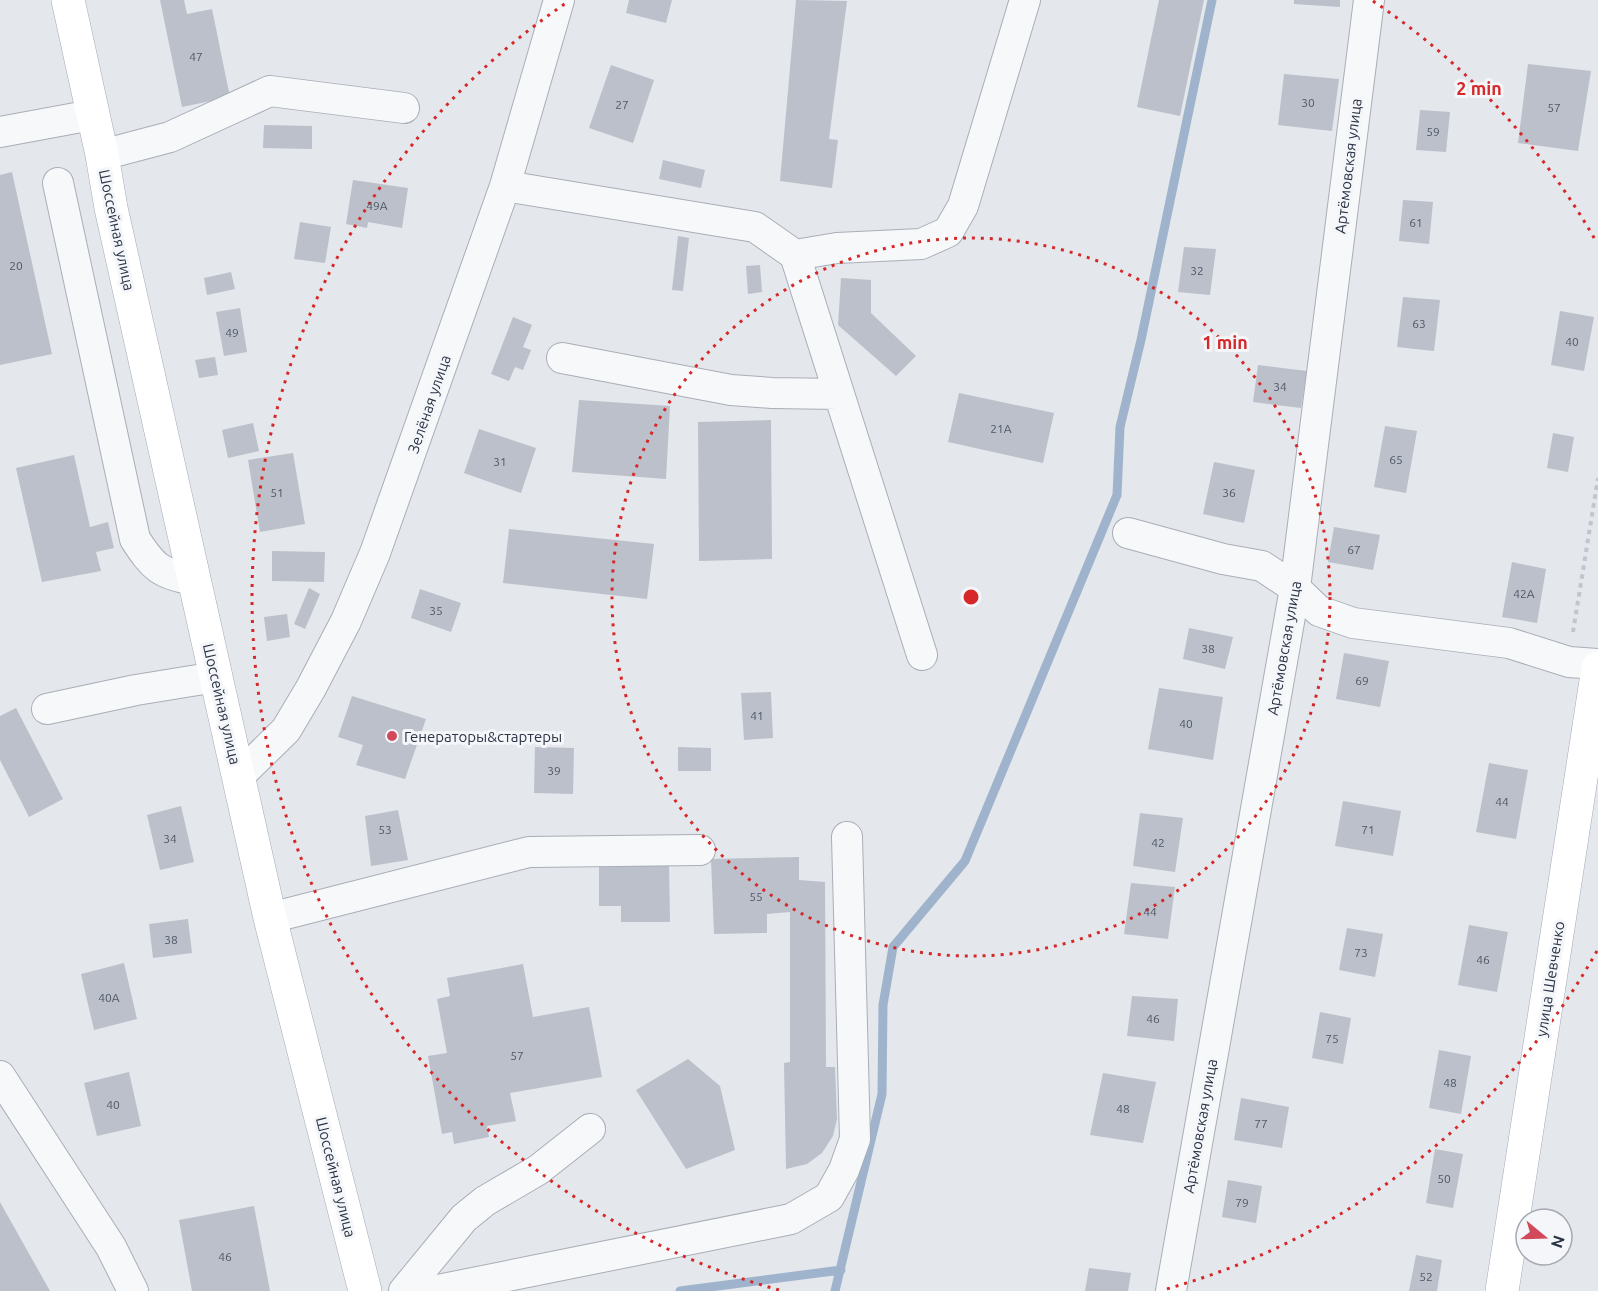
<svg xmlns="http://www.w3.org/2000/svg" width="1598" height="1291" font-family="Ubuntu,sans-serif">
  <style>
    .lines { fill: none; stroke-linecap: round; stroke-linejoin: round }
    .stream { stroke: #9fb4cc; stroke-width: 9 }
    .building { fill: #bbc0ca }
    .minor-casing { stroke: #a9aeb7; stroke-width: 32 }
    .major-casing { stroke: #a3abb8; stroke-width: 34 }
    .path { stroke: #c2c5cb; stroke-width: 4; stroke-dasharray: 4.5 4.5; stroke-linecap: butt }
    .minor { stroke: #f7f8fa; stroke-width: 30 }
    .major { stroke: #fff; stroke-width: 33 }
    .ring { fill: none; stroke: #d62828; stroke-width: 3; stroke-dasharray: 3 6 }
    .poi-dot { fill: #d1495b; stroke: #f4f6f9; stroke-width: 2 }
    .labels { text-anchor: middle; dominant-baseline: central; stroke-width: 6; stroke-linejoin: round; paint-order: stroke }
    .number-label { font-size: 12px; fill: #4f5766 }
    .street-label { font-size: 15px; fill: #2b3445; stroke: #f4f6f9 }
    .poi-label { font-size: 15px; fill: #2b3445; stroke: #f4f6f9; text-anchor: start }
    .centre { fill: #d62828; stroke: #f4f6f9; stroke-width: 3 }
    .ring-label { font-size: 18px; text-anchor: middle; font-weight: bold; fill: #d62828; stroke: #f4f6f9; stroke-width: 6; stroke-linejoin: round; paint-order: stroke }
  </style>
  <rect width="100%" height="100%" fill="#e4e7ec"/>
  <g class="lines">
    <path class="stream" d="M 680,1291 L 841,1270
      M 835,1291 L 882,1094 L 883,1005 L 893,947 L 965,861 L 1117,495 L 1120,427 L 1141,340 L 1212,0"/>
  </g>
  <path class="building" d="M 160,0 L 184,0 L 187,14 L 212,9 L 230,97 L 182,107 Z
    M 629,0 L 672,0 L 666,23 L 626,13 Z
    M 796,0 L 847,1 L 829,139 L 838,140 L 832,188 L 780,181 Z
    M 1159,0 L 1204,0 L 1180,116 L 1137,107 Z
    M 1294,0 L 1340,0 L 1340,7 L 1294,4 Z
    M 1528,64 L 1591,71 L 1578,151 L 1518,143 Z
    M 611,65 L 654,80 L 633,143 L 589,128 Z
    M 1284,74 L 1339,79 L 1332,131 L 1278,125 Z
    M 1420,110 L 1450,112 L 1446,152 L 1416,150 Z
    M 264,125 L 312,126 L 312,149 L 263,148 Z
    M 663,160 L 705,170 L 701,188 L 659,179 Z
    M 12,172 L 52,354 L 0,365 L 0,175 Z
    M 353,180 L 408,188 L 402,228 L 368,222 L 367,228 L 346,224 Z
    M 1403,200 L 1433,202 L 1429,244 L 1399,241 Z
    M 300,222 L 331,227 L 325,263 L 294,259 Z
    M 678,236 L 689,238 L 683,291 L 672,290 Z
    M 1184,247 L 1216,249 L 1210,295 L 1178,292 Z
    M 760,265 L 762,292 L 748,294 L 746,266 Z
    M 231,272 L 235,289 L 207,295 L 204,278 Z
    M 841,278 L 871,280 L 871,313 L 916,356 L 896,376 L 838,325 Z
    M 1403,297 L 1440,300 L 1434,351 L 1397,347 Z
    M 240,308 L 247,352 L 224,356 L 216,312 Z
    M 1560,311 L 1594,317 L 1584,371 L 1551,365 Z
    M 513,317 L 532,325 L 523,347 L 531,350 L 523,370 L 515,367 L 509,381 L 491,374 Z
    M 215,357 L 218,375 L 199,378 L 195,360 Z
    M 1258,365 L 1307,371 L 1301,408 L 1253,402 Z
    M 959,393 L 1054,413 L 1043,463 L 948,442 Z
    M 579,400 L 670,406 L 666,479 L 572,472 Z
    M 771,420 L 772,559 L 699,561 L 698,422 Z
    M 253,423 L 259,451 L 228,458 L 222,430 Z
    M 1385,426 L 1417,431 L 1406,493 L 1374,487 Z
    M 479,429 L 536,448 L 521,493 L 464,473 Z
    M 1553,433 L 1574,437 L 1568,472 L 1547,468 Z
    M 293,453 L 305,524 L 260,532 L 248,460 Z
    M 74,455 L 90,527 L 108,522 L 114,548 L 96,552 L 101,571 L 42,582 L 16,468 Z
    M 1214,462 L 1255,470 L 1244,523 L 1203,514 Z
    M 1334,527 L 1380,535 L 1373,570 L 1328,562 Z
    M 509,529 L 654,544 L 647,599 L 503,583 Z
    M 272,551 L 325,552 L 324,582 L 272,581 Z
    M 1512,562 L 1546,569 L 1537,623 L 1502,617 Z
    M 309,588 L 320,594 L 305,629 L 294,624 Z
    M 420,589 L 461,603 L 451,632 L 411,618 Z
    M 287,614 L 290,637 L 267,641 L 264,617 Z
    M 1189,628 L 1233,637 L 1225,669 L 1183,659 Z
    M 1344,653 L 1389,661 L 1380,707 L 1336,699 Z
    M 1159,688 L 1223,697 L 1213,760 L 1148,749 Z
    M 771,692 L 773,738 L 744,740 L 741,693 Z
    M 352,696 L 426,719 L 405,779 L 356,765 L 363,745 L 338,737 Z
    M 16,708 L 63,799 L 29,817 L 0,760 L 0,716 Z
    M 535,747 L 574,748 L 573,794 L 534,793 Z
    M 678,747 L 711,748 L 711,771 L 678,771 Z
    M 1489,763 L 1528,770 L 1516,839 L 1476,832 Z
    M 1343,801 L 1401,811 L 1393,856 L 1335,846 Z
    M 181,806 L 194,862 L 160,870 L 147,815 Z
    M 398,810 L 408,860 L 371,866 L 365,816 Z
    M 1140,813 L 1183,818 L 1175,872 L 1133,866 Z
    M 799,857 L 799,880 L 825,882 L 826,1067 L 835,1067 L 837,1119 L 833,1136 L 822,1153 L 807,1164 L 786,1169 L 784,1063 L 790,1062 L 790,912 L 767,914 L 767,933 L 714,934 L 711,859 Z
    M 669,861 L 670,922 L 621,922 L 621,906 L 599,906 L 599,862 Z
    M 1131,883 L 1175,887 L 1168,939 L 1124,934 Z
    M 188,919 L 192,953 L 153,958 L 149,924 Z
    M 1469,925 L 1508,932 L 1497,992 L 1458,985 Z
    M 1347,928 L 1383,934 L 1375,977 L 1339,970 Z
    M 124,963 L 137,1019 L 94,1030 L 81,974 Z
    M 523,964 L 533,1017 L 589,1007 L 602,1077 L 510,1093 L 516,1121 L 487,1126 L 489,1137 L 454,1144 L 452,1132 L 442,1134 L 428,1056 L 447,1053 L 437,999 L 450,996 L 447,978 Z
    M 1132,996 L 1178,999 L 1174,1041 L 1127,1036 Z
    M 1320,1012 L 1351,1018 L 1343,1064 L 1312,1058 Z
    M 1439,1050 L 1471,1056 L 1461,1114 L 1429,1108 Z
    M 688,1059 L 720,1086 L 735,1150 L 686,1169 L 636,1090 Z
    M 129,1072 L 141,1126 L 97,1136 L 84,1083 Z
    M 1103,1073 L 1156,1082 L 1143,1143 L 1090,1135 Z
    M 1241,1098 L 1289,1107 L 1282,1148 L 1234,1140 Z
    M 1435,1149 L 1463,1154 L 1453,1208 L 1426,1203 Z
    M 1228,1180 L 1262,1186 L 1256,1223 L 1222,1217 Z
    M 0,1202 L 50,1291 L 0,1291 Z
    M 254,1206 L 270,1291 L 192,1291 L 179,1220 Z
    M 1416,1255 L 1442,1260 L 1437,1291 L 1409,1291 Z
    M 1089,1268 L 1131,1273 L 1128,1291 L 1085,1291 Z"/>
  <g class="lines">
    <defs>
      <path id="minor" d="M 0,132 L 92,115
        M 102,155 L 170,137 L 270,91 L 404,108
        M 58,183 L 135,539 C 153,567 160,574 194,580
        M 505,186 L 755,227 L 795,255 L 922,655
        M 795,255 L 837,248 L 921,244 L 948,232 L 963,206 L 1025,0
        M 562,358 L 731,390 L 772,393 L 839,394
        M 1128,533 L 1223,559 L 1262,566 L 1295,588 L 1319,611 L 1353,623 L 1509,643 L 1569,662 L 1598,664
        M 47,709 L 136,690 L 216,677
        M 238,777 L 286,730 L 311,688 L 346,621 L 375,553 L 505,186 L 559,0
        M 270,918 L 529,852 L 700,850
        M 0,1076 L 111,1247 L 133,1291
        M 404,1291 L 464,1218 L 485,1201 L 538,1170 L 590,1129
        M 433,1291 L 791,1219 L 829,1197 L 844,1170 L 855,1139 L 847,837
        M 1171,1291 L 1295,588 L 1369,0"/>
      <path id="major" d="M 68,0 L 102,155 L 111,208 L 270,918 L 365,1291
        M 1502,1291 L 1598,668"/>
    </defs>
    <use href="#minor" class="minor-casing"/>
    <use href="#major" class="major-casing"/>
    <path class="path" d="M 1573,632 L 1598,478"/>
    <use href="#minor" class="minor"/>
    <use href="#major" class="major"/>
  </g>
  <g class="ring">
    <circle cx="971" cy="597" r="359"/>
    <path d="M1597 951A719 719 0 0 1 1163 1290M779 1290A719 719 0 0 1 569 1M1373 1A719 719 0 0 1 1597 243"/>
  </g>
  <circle class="poi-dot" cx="392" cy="736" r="6"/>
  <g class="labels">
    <g class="number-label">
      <text x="196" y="56">47</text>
      <text x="1308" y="102">30</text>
      <text x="622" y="104">27</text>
      <text x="1554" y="107">57</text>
      <text x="1433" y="131">59</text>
      <text x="377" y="205">49А</text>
      <text x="1416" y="222">61</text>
      <text x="16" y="265">20</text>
      <text x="1197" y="270">32</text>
      <text x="1419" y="323">63</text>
      <text x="232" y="332">49</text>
      <text x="1572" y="341">40</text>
      <text x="1280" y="386">34</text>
      <text x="1001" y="428">21А</text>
      <text x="1396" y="459">65</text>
      <text x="500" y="461">31</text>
      <text x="277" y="492">51</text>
      <text x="1229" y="492">36</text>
      <text x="1354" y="549">67</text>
      <text x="1524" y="593">42А</text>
      <text x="436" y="610">35</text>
      <text x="1208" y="648">38</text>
      <text x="1362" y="680">69</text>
      <text x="757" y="715">41</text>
      <text x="1186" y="723">40</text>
      <text x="554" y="770">39</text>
      <text x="1502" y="801">44</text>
      <text x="385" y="829">53</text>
      <text x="1368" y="829">71</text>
      <text x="170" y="838">34</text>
      <text x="1158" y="842">42</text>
      <text x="756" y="896">55</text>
      <text x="1150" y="911">44</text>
      <text x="171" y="939">38</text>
      <text x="1361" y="952">73</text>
      <text x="1483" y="959">46</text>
      <text x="109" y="997">40А</text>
      <text x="1153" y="1018">46</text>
      <text x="1332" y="1038">75</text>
      <text x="517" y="1055">57</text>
      <text x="1450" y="1082">48</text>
      <text x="113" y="1104">40</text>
      <text x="1123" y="1108">48</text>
      <text x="1261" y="1123">77</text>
      <text x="1444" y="1178">50</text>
      <text x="1242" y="1202">79</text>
      <text x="225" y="1256">46</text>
      <text x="1426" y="1276">52</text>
    </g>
    <g class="street-label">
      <text transform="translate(1348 166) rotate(-83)">Артёмовская улица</text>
      <text transform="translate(117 230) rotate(78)">Шоссейная улица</text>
      <text transform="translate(429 404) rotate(-71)">Зелёная улица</text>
      <text transform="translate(1284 648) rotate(-80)">Артёмовская улица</text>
      <text transform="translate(222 704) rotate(77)">Шоссейная улица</text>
      <text transform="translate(1550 979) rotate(-81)">улица Шевченко</text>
      <text transform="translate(1200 1126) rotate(-80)">Артёмовская улица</text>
      <text transform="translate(336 1177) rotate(76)">Шоссейная улица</text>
    </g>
    <g class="poi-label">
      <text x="404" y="736">Генераторы&amp;стартеры</text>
    </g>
  </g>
  <circle cx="971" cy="597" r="9" class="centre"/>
  <g class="ring-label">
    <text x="1479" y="95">2 min</text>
    <text x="1225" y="349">1 min</text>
  </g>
  <g transform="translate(1544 1237) rotate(109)"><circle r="28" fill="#f4f6f9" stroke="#a4a8b1" stroke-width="1.5"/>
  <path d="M0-4.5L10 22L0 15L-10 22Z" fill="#d1495b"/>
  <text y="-9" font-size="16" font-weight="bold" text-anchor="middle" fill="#2b3445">N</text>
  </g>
</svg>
